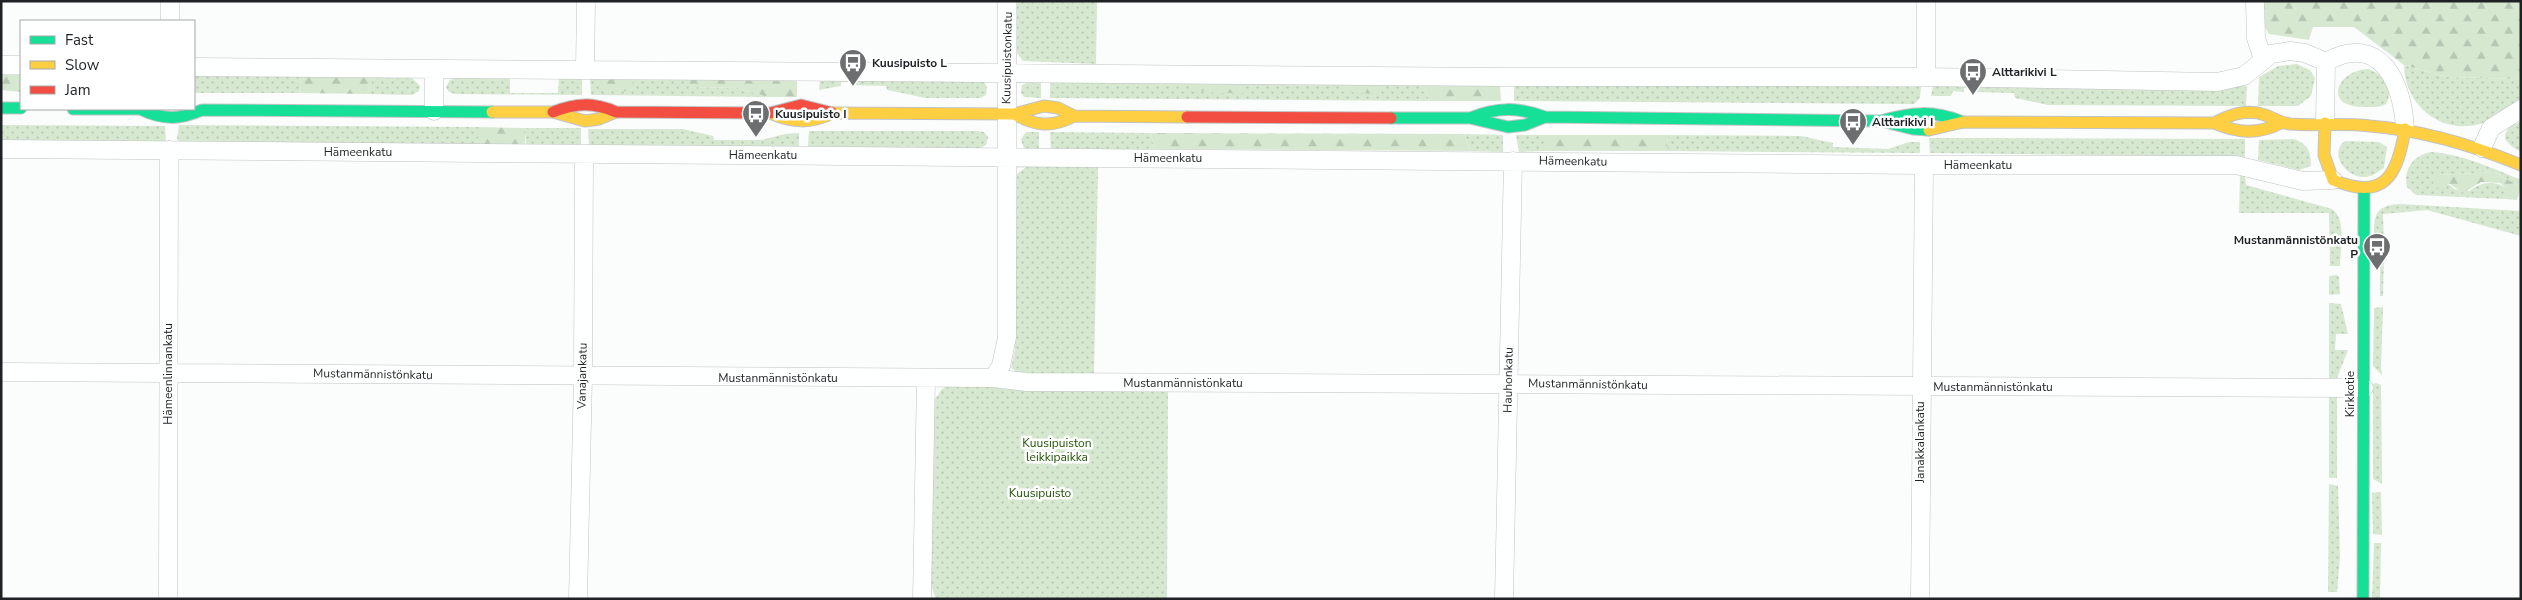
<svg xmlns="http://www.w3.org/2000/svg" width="2522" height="600" font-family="'Nunito Sans',sans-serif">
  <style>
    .grass { fill: url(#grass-dots) }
    .forest { fill: url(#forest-firs) }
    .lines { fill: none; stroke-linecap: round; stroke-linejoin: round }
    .street-casing { stroke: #c1c2c4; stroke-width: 19 }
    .fast-casing { stroke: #c1c2c4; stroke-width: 13 }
    .slow-casing { stroke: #c1c2c4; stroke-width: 13 }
    .jam-casing { stroke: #c1c2c4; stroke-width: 13 }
    .street { stroke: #feffff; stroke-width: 18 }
    .fast { stroke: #16e098; stroke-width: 11 }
    .slow { stroke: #ffcf43; stroke-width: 11 }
    .jam { stroke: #f24e42; stroke-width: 11 }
    .labels { text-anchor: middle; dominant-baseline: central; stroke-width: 5; stroke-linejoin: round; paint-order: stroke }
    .street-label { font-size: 12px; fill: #1f2225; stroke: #fff }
    .poi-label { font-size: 12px; font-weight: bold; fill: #1f2225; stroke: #fff; text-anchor: start }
    .park-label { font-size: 12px; fill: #235407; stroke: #fff }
  </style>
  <defs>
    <pattern id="grass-dots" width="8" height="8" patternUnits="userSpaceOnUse" patternTransform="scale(1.25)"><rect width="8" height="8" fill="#d7e8d1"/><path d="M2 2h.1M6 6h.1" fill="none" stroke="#b8c7b3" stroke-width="1.8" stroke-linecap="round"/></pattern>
    <pattern id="forest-firs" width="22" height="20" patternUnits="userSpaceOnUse" patternTransform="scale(1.25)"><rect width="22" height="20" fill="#d7e8d1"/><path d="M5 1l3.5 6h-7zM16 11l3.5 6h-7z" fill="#b8c7b3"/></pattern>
  </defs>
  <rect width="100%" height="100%" fill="#fbfcfc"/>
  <path class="grass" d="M 1017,1 L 1097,1 L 1096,64 L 1023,61 L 1017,53 Z
    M 2297,64 L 2310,70 L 2315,78 L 2311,96 L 2298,106 L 2258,106 L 2259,77 L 2278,66 Z
    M 2404,65 L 2446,77 L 2521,79 L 2521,102 C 2508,109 2494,119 2480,124 C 2440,135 2404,104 2404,65 Z
    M 2368,69 C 2383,73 2395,89 2386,104 C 2379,108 2371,107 2363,107 C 2322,107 2337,70 2368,69 Z
    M 194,76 L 304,77 L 300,84 L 299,93 L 194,93 Z
    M 374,77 L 411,77 L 420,86 L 419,91 L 412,95 L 367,94 Z
    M 510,77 L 510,93 L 558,93 L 559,77 L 582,77 L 582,95 L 454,94 L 448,91 L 446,87 L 450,80 L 456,78 Z
    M 690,78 L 690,87 L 738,88 L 768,97 L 591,95 L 590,79 Z
    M 975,79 L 984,82 L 987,87 L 986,95 L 980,98 L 926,98 L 887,90 L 886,86 L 850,85 L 850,82 L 841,82 L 841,86 L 819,90 L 820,80 Z
    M 1031,81 L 1041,81 L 1041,98 L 1024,97 L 1021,93 L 1022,85 Z
    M 1050,81 L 1424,84 L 1429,101 L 1050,98 Z
    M 1519,84 L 1921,87 L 1920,98 L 1914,104 L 1514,101 L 1514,87 Z
    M 2242,85 L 2247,87 L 2246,106 L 2048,105 L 2015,98 L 2014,93 L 1972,92 L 1972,89 L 1964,88 L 1964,92 L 1953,91 L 1951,96 L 1931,96 L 1933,86 Z
    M 2521,122 L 2521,152 L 2511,146 L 2505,139 C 2505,128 2511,125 2521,122 Z
    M 1,125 L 165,126 L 166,142 L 1,142 Z
    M 179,125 L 478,127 L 478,145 L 180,143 L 177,139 Z
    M 526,128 L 581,128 L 581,145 L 526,145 Z
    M 588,129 L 683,129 L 713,136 L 714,140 L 761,140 L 785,134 L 799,133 L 799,147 L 589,145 Z
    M 809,131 L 978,131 L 984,132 L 988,137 L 986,145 L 980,148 L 808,147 Z
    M 1026,132 L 1039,132 L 1039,150 L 1024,149 L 1021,139 Z
    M 1050,132 L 1151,133 L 1154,149 L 1051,150 Z
    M 1464,134 L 1503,135 L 1503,152 L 1471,151 Z
    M 1516,135 L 1544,135 L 1544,151 L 1519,152 Z
    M 1668,135 L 1801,136 L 1833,143 L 1833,147 L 1888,149 L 1909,142 L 1920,142 L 1920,153 L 1667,151 Z
    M 1929,138 L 2245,139 L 2245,157 L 1930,153 Z
    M 2294,139 C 2308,144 2311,152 2311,166 L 2299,170 L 2258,160 L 2259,140 Z
    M 2345,141 L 2379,142 L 2387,147 L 2384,168 C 2380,170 2375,175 2370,176 C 2351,183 2326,155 2345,141 Z
    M 2431,152 C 2462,154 2492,168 2521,180 L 2521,187 L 2494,172 L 2438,175 L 2442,185 L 2450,185 L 2454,189 L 2469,191 C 2482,181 2496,180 2510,190 L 2504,199 L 2416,195 L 2407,187 C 2403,169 2413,156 2431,152 Z
    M 1026,167 L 1098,167 L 1094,375 L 1021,375 L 1011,368 L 1015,349 L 1017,174 Z
    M 2240,175 L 2245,176 L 2246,185 L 2332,209 C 2347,219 2340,250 2340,266 L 2330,266 L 2329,213 L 2239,213 Z
    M 2400,204 L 2521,211 L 2521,236 L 2427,210 L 2383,214 L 2384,249 L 2374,244 C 2374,221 2371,205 2400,204 Z
    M 2384,256 L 2383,296 L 2380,296 L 2380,266 L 2374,266 L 2374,257 Z
    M 2337,275 L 2339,277 L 2340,294 L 2329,295 L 2329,276 Z
    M 2329,303 L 2341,304 L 2348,334 L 2336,334 L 2335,350 L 2348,350 L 2337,378 L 2329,379 Z
    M 2383,307 L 2381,368 L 2382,375 L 2373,366 L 2374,308 Z
    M 2376,383 L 2381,385 L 2382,484 L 2373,479 L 2373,384 Z
    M 951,384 L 1168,388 L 1167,599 L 936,599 L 931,585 L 933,402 L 942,389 Z
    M 2329,395 L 2337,397 L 2337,478 L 2329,478 Z
    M 2329,484 L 2338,486 L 2340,557 L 2337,592 L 2328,592 Z
    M 2377,492 L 2381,492 L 2382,535 L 2373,534 L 2372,493 Z
    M 2374,543 L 2381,543 L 2380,599 L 2372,599 Z"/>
  <path class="forest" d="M 2263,1 L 2521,1 L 2521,79 L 2446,77 L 2404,65 L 2354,27 L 2313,27 L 2309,40 L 2269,34 L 2264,26 Z
    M 1,75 L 21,75 L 21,92 L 1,90 Z
    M 304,77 L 374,77 L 367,94 L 299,93 L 300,84 Z
    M 601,78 L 633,78 L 632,89 L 621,92 L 602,89 Z
    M 690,78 L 797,79 L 797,97 L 768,97 L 738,88 L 689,87 Z
    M 1246,82 L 1245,93 L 1216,93 L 1193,90 L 1189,83 Z
    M 1341,83 L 1381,84 L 1380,91 L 1375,94 L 1349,92 Z
    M 1424,84 L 1500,86 L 1501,101 L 1429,101 Z
    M 478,127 L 526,128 L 525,145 L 478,145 Z
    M 1151,133 L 1464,134 L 1471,151 L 1154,149 Z
    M 1544,135 L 1668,135 L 1667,151 L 1544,151 Z
    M 2494,172 L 2521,187 L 2517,200 L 2504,199 L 2509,190 L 2500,183 L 2481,182 L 2463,193 L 2450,184 L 2437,188 L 2433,186 L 2433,182 L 2438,175 Z"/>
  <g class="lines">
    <defs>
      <path id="street" d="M 1926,1 L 1926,77
        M 2255,1 L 2256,38 L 2263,59
        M 170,21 L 170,1
        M 2326,62 C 2381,31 2403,84 2405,129
        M 1,65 L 21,65
        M 194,67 L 1507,77 L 1926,77 L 2217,82 L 2244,76 L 2271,54 L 2290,51 L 2305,53 L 2326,62
        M 434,69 L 434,111
        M 585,69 L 586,1
        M 2325,123 L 2326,62
        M 2482,148 L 2491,128 L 2521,109
        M 1,149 L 1924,165 L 2236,165 L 2303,181 L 2333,180
        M 1,372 L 993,378 L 1026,382 L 2364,388
        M 993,378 L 1001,366 L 1007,337 L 1007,1
        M 168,599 L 169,150
        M 578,599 L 583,376 L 584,154
        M 922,599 L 926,379
        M 1504,599 L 1513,161
        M 1920,599 L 1924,165"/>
      <path id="fast" d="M 1,108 L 21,108
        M 73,109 L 141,109
        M 140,109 C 163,120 179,120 202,110 L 492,112
        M 1391,118 L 1470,118 L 1508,127 L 1525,125 L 1545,117
        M 1470,118 C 1497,107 1518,107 1545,117 L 1881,121 L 1913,129 L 1929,130
        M 1881,121 C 1911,112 1933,110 1963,122
        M 2363,599 L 2364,190"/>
      <path id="slow" d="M 492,112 L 553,112 L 585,121 L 599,119 L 616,112
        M 770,113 C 793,123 810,124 833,113
        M 833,113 L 1014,114 L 1044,106 L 1058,108 L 1074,116 L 1187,117
        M 1014,114 C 1036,126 1051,128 1074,116
        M 2214,123 C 2230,115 2247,108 2265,115 C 2274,118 2280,123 2290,124 C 2317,126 2343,123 2370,126 C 2423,130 2472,145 2521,165
        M 2325,123 L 2324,155 L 2333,180 C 2384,201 2397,177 2405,129
        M 1929,130 L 1963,122 L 2214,123 C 2238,133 2257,135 2281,123"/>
      <path id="jam" d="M 553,112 C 576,103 593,102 616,112 L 770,113 L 801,105 L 833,113
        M 1187,117 L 1391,118"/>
    </defs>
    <use href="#street" class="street-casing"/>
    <use href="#fast" class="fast-casing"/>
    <use href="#slow" class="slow-casing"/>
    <use href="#jam" class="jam-casing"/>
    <use href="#street" class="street"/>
    <use href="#fast" class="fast"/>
    <use href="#slow" class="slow"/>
    <use href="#jam" class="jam"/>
  </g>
  <defs>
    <symbol id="bus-pin" viewBox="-11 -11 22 30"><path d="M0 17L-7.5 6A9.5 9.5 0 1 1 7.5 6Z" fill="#6c6e70" stroke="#fff"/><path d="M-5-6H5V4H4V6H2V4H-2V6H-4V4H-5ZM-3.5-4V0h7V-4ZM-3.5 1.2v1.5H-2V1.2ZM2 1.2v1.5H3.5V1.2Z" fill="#fff"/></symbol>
  </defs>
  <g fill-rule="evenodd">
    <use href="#bus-pin" x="837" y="47" width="32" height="43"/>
    <use href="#bus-pin" x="1957" y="56" width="32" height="43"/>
    <use href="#bus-pin" x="740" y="98" width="32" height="43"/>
    <use href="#bus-pin" x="1837" y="106" width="32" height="43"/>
    <use href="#bus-pin" x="2361" y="231" width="32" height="43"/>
  </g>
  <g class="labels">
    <g class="street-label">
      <text transform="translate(1007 58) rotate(-89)">Kuusipuistonkatu</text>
      <text x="358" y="152">Hämeenkatu</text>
      <text x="763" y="155">Hämeenkatu</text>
      <text x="1168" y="158">Hämeenkatu</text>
      <text transform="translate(1573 161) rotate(1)">Hämeenkatu</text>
      <text x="1978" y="165">Hämeenkatu</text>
      <text transform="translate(168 374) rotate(-90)">Hämeenlinnankatu</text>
      <text transform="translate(373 374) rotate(1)">Mustanmännistönkatu</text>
      <text transform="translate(582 376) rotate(-89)">Vanajankatu</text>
      <text x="778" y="378">Mustanmännistönkatu</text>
      <text transform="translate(1508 380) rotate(-89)">Hauhonkatu</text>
      <text x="1183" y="383">Mustanmännistönkatu</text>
      <text transform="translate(1588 384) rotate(1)">Mustanmännistönkatu</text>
      <text x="1993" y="387">Mustanmännistönkatu</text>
      <text transform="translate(2350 394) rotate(-90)">Kirkkotie</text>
      <text transform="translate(1920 442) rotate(-90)">Janakkalankatu</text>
    </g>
    <g class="poi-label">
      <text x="872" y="63">Kuusipuisto L</text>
      <text x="1992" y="72">Alttarikivi L</text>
      <text x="775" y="114">Kuusipuisto I</text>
      <text x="1872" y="122">Alttarikivi I</text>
      <text x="2358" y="240" text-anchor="end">Mustanmännistönkatu<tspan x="2358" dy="14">P</tspan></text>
    </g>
    <g class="park-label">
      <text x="1057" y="443">Kuusipuiston<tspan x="1057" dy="14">leikkipaikka</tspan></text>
      <text x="1040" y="493">Kuusipuisto</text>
    </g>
  </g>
  <rect width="2522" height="600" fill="none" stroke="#1f2225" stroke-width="5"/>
  <rect x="20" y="20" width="175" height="90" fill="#ffffff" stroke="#a5a7a8"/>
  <rect x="30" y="36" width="25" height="8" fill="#16e098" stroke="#a5a7a8"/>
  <text x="65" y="45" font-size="15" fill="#1f2225">Fast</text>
  <rect x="30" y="61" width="25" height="8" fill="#ffcf43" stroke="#a5a7a8"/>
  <text x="65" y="70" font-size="15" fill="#1f2225">Slow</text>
  <rect x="30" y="86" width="25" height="8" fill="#f24e42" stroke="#a5a7a8"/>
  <text x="65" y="95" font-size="15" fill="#1f2225">Jam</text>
</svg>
